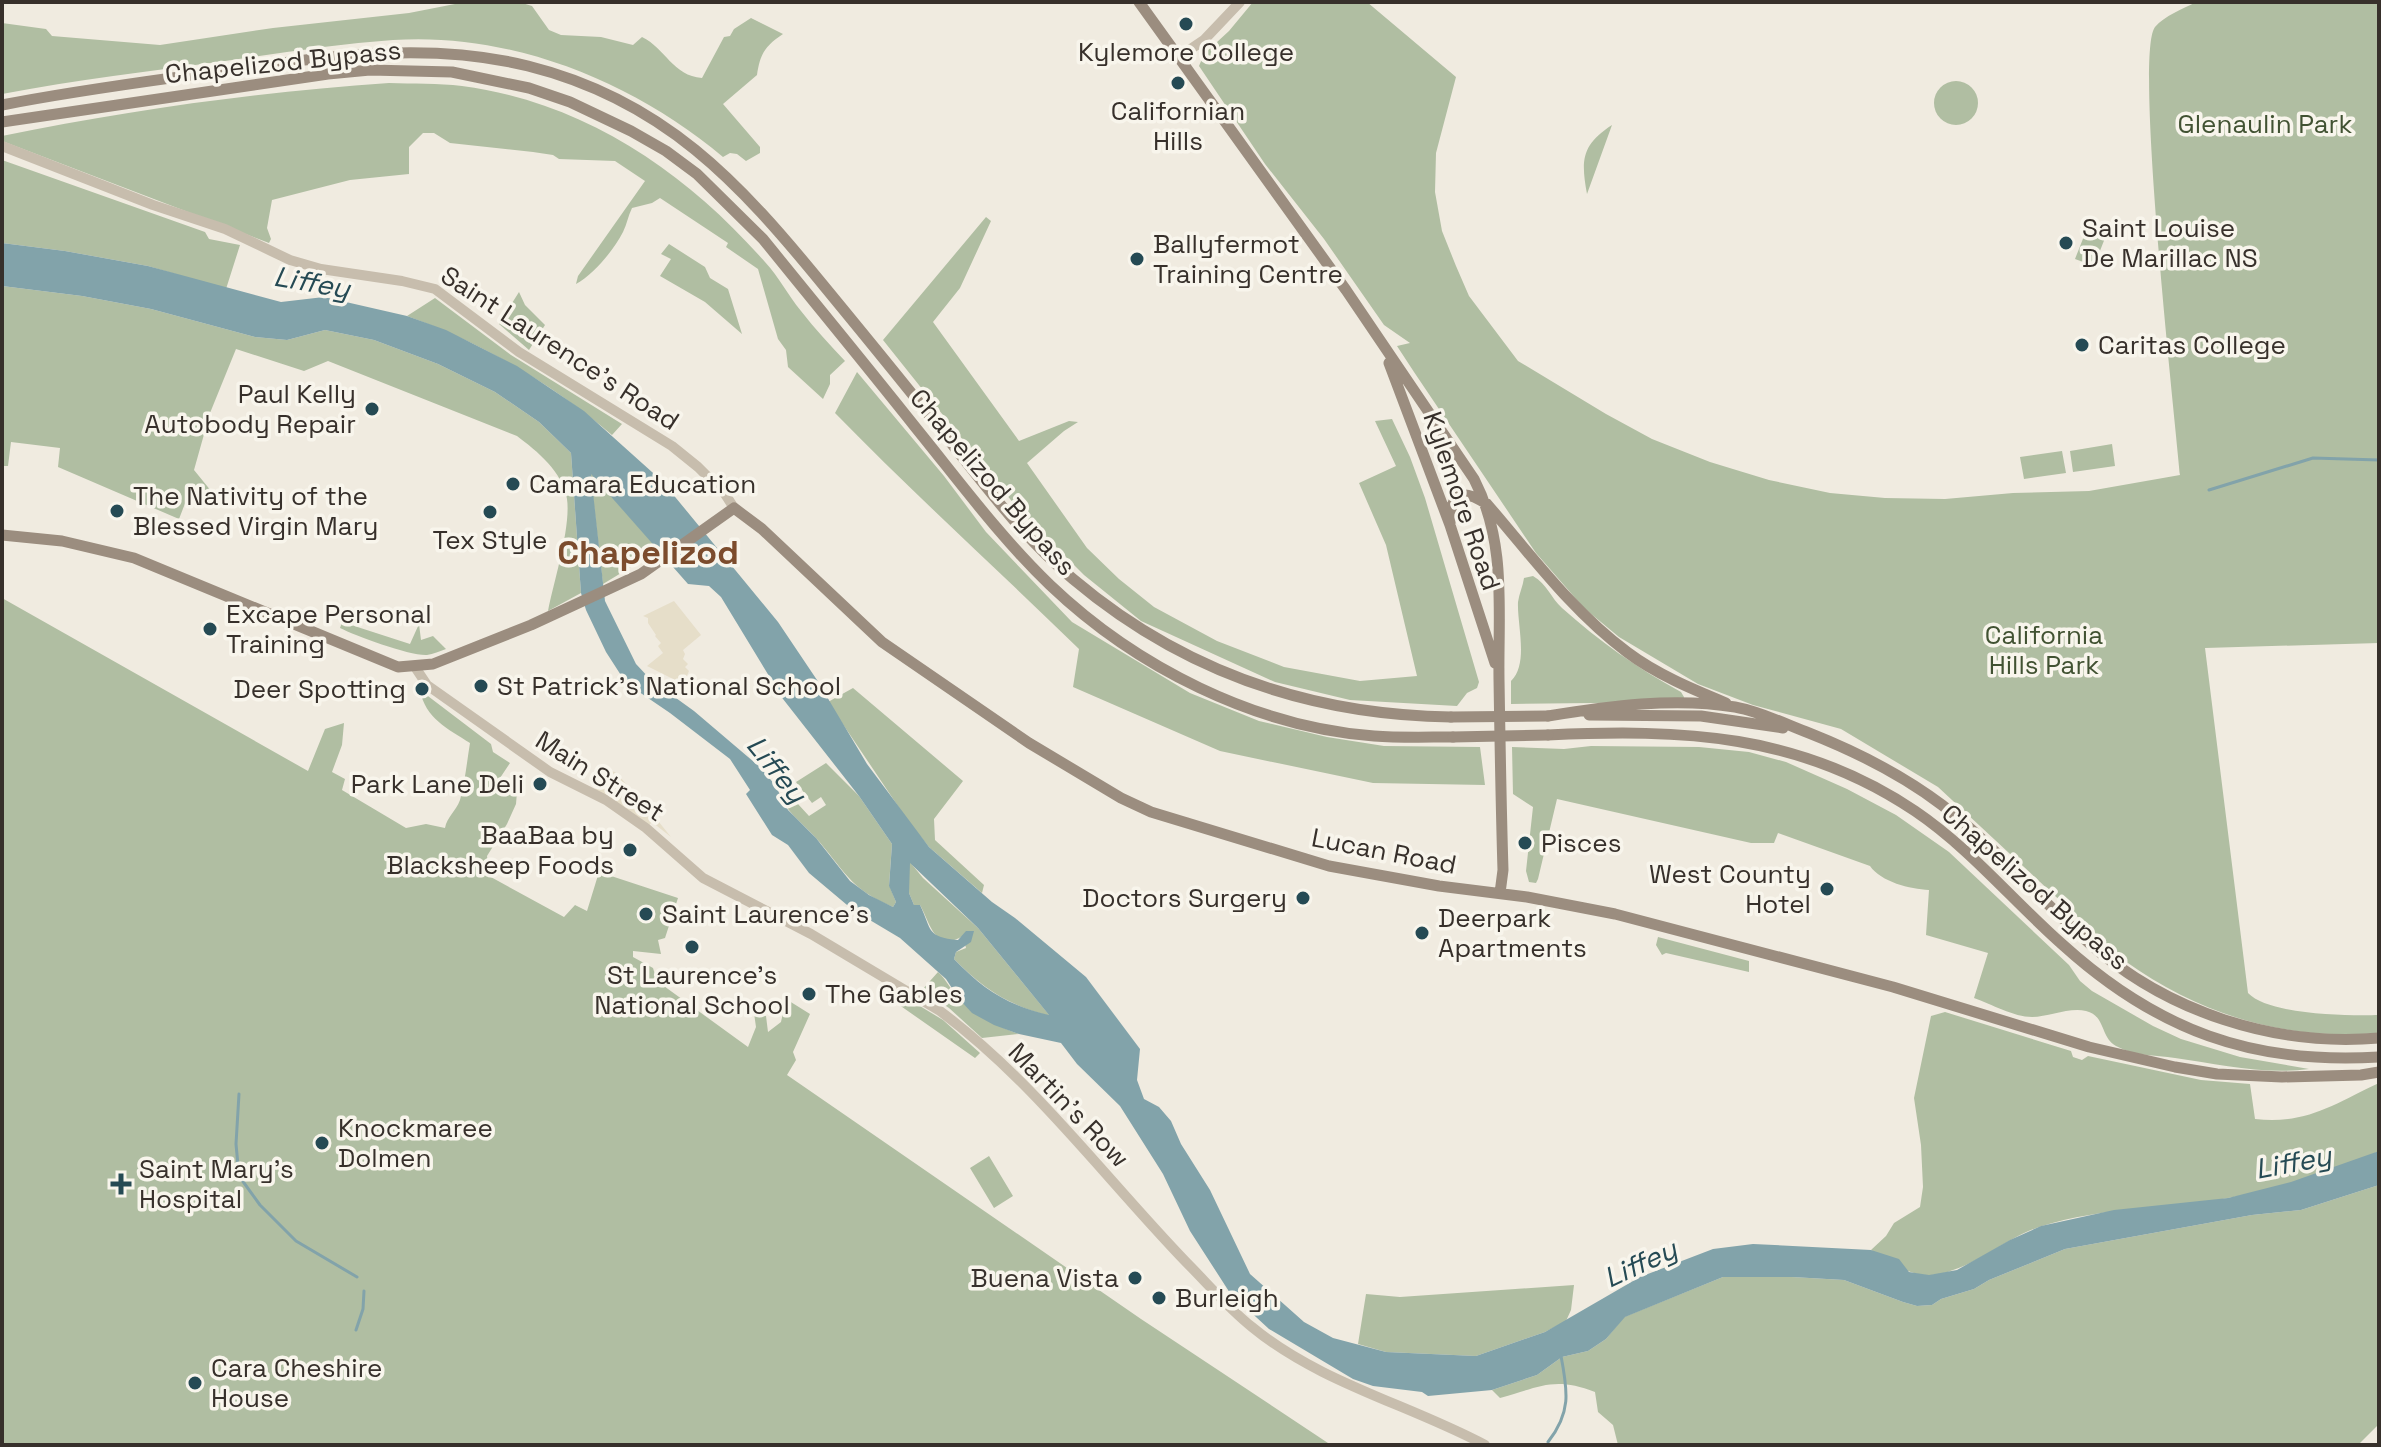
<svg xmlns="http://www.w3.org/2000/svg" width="2381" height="1447" font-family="'Space Grotesk',sans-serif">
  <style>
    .green { fill: #b0bea2 }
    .plaza { fill: #e6dec9 }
    .water { fill: #82a3aa; fill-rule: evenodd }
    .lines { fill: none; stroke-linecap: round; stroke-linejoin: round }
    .stream { stroke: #82a3aa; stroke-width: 3 }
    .tertiary { stroke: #c7bdad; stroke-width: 10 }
    .secondary { stroke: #9b8d7f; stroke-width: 11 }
    .secondary-bridge { stroke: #9b8d7f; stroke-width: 11 }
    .poi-dot { fill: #254a54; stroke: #f8f5ec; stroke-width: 3 }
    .labels { text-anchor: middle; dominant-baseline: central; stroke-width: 7; stroke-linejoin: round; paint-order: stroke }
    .poi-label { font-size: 26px; fill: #37302b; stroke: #f8f5ec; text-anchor: start }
    .street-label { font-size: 26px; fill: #37302b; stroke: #f8f5ec }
    .park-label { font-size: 26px; fill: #415232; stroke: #f8f5ec }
    .water-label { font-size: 28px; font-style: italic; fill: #254a54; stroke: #f8f5ec }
    .district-label { font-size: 34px; font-weight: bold; fill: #7c4c2d; stroke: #f8f5ec }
  </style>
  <rect width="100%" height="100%" fill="#f0ebe0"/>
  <path class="green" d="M 519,2 L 532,6 L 549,30 L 561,35 L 601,37 L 633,45 L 642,37 C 665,48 673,76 702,78 L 724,37 L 730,36 L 734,29 L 751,18 L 783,34 C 765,46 760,54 757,75 L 723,104 L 760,147 L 760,153 L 746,161 L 737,154 L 730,153 L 723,157 C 634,82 512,32 393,40 C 337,44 281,53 225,61 C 150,71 76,80 2,94 L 2,23 L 46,29 L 52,36 L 160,45 L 273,28 L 409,13 L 460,3 Z
    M 1253,2 L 1367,2 L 1456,77 L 1436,153 L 1435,192 L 1442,231 L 1456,266 L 1469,296 L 1518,361 L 1606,414 L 1652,439 L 1710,462 L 1769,480 L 1830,493 L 1885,498 L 1945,499 L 2013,493 L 2089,491 L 2180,475 C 2175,417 2134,54 2155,27 C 2164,16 2183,9 2196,2 L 2379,2 L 2379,643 L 2205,648 L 2248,993 C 2269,1015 2348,1016 2379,1015 L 2379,1033 C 2285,1041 2201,1015 2125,961 L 1938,787 L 1841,729 L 1753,705 L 1698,684 L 1619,637 L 1584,608 L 1536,553 L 1414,372 L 1397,346 L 1410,343 L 1384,325 L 1324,239 L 1265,164 L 1199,66 L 1204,54 L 1229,31 Z
    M1934 103a22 22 0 1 1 44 0a22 22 0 1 1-44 0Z
    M 389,83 C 413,84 438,83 462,86 C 584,102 685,171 765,262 C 779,277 788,295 801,311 C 815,329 830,345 845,361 L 830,375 L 830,384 L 823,399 L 788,367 L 786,350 L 778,339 L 758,269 L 726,247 L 728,243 L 660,198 L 652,203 L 632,208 C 628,216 627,224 623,232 C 613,251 594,274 576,284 L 578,276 L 645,181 L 615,161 L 559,159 L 553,155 L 533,152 L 450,143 L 434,133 L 423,133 L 409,147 L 409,174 L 350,180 L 272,200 L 267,228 L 271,239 L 269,243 L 2,141 L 2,136 C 129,110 259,92 389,83 Z
    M 1612,125 L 1587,194 C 1581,161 1581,145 1612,125 Z
    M 2,160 L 205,232 L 209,239 L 240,245 L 226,289 L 148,266 L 65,251 L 2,243 Z
    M 986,217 L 991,221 L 960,288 L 933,322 L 1019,441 L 1069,421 L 1078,422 L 1064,431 L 1027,463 L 1087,548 L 1119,579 L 1154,607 L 1217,641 L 1284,667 L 1360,681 L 1417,676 L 1386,545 L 1359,483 L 1396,466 L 1375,421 L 1392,419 L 1410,457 L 1425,498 L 1479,682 L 1477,688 L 1467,693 L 1457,706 L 1350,700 L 1275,682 L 1141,621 L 1084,575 L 1018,509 L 883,340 Z
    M 2088,226 L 2107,233 L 2094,266 L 2075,259 Z
    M 669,244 L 705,267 L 710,278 L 728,289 L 742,334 L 705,302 L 660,276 L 671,259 L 661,254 Z
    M 2,286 L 82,296 L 151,309 L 255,337 L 287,340 L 325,330 L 374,340 L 438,364 L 495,392 L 539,422 L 571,453 L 581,593 L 548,611 C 554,581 571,527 567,499 C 563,472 537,451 517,436 L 328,361 L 304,371 L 236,349 L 210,413 L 194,470 L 216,497 L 191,488 L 179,519 L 58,467 L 60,448 L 11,442 L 8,466 L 2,466 Z
    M 519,292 L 525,305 L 545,325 L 529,350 L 499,324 Z
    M 435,298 L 511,355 L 622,424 L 612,435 C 551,383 482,343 407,316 Z
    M 857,372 L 944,476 L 986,532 L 1072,622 L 1190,693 L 1259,721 L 1327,737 L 1384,746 L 1480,747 L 1485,785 L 1373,783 L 1220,751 L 1073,687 L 1079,649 C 998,570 914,494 835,413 Z
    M 2112,444 L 2115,466 L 2073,472 L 2070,451 Z
    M 2062,451 L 2066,473 L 2024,479 L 2020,457 Z
    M 590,472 L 659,550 L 603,584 Z
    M 1533,576 C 1547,584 1551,598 1562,608 C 1599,641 1637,668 1681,692 L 1684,697 L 1683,702 L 1511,704 L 1511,681 C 1529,664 1517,625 1518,602 C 1519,594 1523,586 1524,578 Z
    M 2,598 L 308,771 L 325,729 L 344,723 L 342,745 L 332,772 L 345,779 L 342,790 L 406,828 L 426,824 L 445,828 C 447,817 456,811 460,800 C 465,782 467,761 470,743 C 448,729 425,718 420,690 L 491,744 L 493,752 L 510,763 L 500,778 L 509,784 L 513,793 L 517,792 L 516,804 L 507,824 L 487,856 L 489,876 L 564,917 L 575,905 L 587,911 L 599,872 L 678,898 L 665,938 L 658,940 L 661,954 L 633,951 L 633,957 L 653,968 L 657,981 L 748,1047 L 756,1027 L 754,1013 L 766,1016 L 768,1032 L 781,1022 L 786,999 L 810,1014 L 793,1052 L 796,1060 L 787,1075 L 1141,1319 L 1331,1445 L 2,1445 Z
    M 342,622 L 410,644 L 419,624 L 421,640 L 433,636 L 446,649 C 440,651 433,654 427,655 C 410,656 356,636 340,628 Z
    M 853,688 L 963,781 L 934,819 L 935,840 L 984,885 L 982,893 L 929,847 L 908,821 L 828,702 Z
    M 1591,746 L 1699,747 L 1749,752 L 1786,762 L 1847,789 L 1896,815 L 1949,852 L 2069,965 L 2080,981 L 2092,991 L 2153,1026 L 2181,1039 L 2240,1057 L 2309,1069 C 2264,1075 2219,1064 2175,1058 C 2155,1055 2134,1056 2116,1046 C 2100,1037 2106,1016 2086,1011 C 2069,1007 2049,1017 2032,1017 C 2014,1017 1991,1004 1974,998 L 1988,953 L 1926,935 L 1929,890 C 1910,889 1881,882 1870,866 L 1778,833 L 1774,843 L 1751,843 L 1557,799 L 1538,879 L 1536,883 L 1529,882 L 1526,871 L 1533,807 L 1513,794 L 1512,747 L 1564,749 Z
    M 826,763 L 859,796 L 892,844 L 889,885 L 896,902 L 893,907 C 849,889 844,869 815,837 C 804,825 791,815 782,801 L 798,804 L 809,816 L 826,805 L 821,797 L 812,803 L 796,782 Z
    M 909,861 L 923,878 L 978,928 L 1050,1016 C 1008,1005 985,990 954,959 L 956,952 L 966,948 L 963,936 C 934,953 930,922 920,905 L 914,905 L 909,893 Z
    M 1658,937 L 1749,961 L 1749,972 L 1666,953 L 1662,955 L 1656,945 Z
    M 938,972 C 946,979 950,989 958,997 C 972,1015 997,1026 1019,1034 L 982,1038 L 949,1008 L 922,990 Z
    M 900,994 L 943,1020 L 980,1053 L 975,1058 L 895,1002 Z
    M 1945,1012 L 2071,1051 L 2073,1057 L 2082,1060 L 2088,1056 L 2201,1080 L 2250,1084 L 2255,1119 C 2306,1125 2334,1104 2379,1083 L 2379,1151 C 2339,1171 2272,1190 2228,1198 C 2166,1209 2103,1207 2042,1226 C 2004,1238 1972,1271 1932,1275 C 1909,1277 1889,1261 1871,1250 L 1886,1236 L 1894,1223 L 1920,1207 L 1923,1187 L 1921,1145 L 1914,1098 L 1931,1016 Z
    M 989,1156 L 1013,1196 L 994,1208 L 970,1168 Z
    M 2379,1185 L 2379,1424 L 2358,1445 L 1618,1445 L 1613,1425 L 1598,1412 L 1595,1392 C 1554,1376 1540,1387 1500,1398 L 1492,1390 L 1537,1375 L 1562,1357 L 1588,1351 L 1606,1339 L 1624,1317 L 1723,1277 L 1792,1277 L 1844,1280 L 1903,1302 L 1917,1306 L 1932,1305 L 1941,1299 L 1974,1289 L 1989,1280 L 2065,1249 L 2252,1215 L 2301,1210 Z
    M 1574,1285 L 1571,1310 L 1566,1321 L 1545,1332 L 1476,1356 L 1386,1352 L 1358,1344 L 1366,1294 L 1400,1297 Z"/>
  <path class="plaza" d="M 674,601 L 701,635 L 683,650 L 685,654 L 683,659 L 688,664 L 685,667 L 689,671 L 686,678 L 680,675 L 677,681 L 647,666 L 663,653 L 658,646 L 661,643 L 655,636 L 656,635 L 648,623 L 648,618 L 643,616 Z
    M 611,771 L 615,772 L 642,801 L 671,837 L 652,822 L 649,825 L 595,790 L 600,777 Z"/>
  <path class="water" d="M 2,243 L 65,251 L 148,266 L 281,302 L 324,297 L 407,316 L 446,330 L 517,366 L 584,411 L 662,481 L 778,622 L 817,680 L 867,764 L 929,847 L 992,902 L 1015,918 L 1086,977 L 1140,1049 L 1137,1080 L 1144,1099 L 1159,1107 L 1171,1121 L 1181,1144 L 1210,1190 L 1250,1274 L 1304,1322 L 1333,1338 L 1386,1352 L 1476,1356 L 1545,1332 L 1640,1277 L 1713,1249 L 1753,1244 L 1871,1250 L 1899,1259 L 1909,1272 L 1929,1275 L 1957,1270 L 2010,1240 L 2041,1226 L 2114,1210 L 2228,1198 L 2291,1182 L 2379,1151 L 2379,1185 L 2301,1210 L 2252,1215 L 2065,1249 L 1989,1280 L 1974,1289 L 1941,1299 L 1932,1305 L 1917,1306 L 1903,1302 L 1844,1280 L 1792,1277 L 1723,1277 L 1625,1317 L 1606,1339 L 1588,1351 L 1562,1357 L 1537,1375 L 1492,1390 L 1428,1396 L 1422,1392 L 1373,1386 L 1353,1379 L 1269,1329 L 1230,1293 L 1190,1231 L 1163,1174 L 1120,1106 L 1077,1064 L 1061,1043 L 1019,1034 L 994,1025 L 972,1013 L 959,999 L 946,979 L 900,938 L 853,910 L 809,873 L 788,845 L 772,835 L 746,794 L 750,790 L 730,759 L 670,713 L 626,683 L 606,652 L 586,610 L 581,593 L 571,453 L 539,422 L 495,392 L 438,364 L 374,340 L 325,330 L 287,340 L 255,337 L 151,309 L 82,296 L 2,286 ZM 591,474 L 688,584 L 709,586 L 721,597 L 783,699 L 859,796 L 892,844 L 889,886 L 896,902 L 893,907 L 869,895 L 850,881 L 816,838 L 788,810 L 775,785 L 761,768 L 694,711 L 651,680 L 636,664 L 605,601 ZM 910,863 L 978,928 L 1049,1015 C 1007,1005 984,990 954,959 L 956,952 L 971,942 L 974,931 L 966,931 L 958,940 C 926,937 932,930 920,905 L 914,905 L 909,893 Z"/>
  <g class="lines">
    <path class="stream" d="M 2209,490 L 2313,458 L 2379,460
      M 239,1094 L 236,1144 L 239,1176 L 260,1205 L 296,1241 L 357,1277
      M 356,1330 L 363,1309 L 364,1291
      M 1548,1442 C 1571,1413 1568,1392 1561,1356"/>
    <path class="tertiary" d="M 1179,57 L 1204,40 L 1240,2
      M 2,146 L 153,205 L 225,229 L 290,260 L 321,269 L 402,281 L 435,289 L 519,352 L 672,446 L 698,467 L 725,494 L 734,508
      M 415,667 L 427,685 L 550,772 L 606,800 L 646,828 L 703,878 L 811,934 L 940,1011 C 1035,1082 1105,1178 1187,1263 C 1208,1284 1228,1308 1252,1327 C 1320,1383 1408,1404 1485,1445"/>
    <path class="secondary" d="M 1139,2 L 1346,290 L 1474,479 C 1507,543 1498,609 1499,679 C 1500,742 1501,806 1503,870 L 1500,893
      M 2,105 C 72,91 143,82 214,72 C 319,58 423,40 528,66 C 664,100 739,182 824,286 C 866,337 907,387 948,439 C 987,488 1025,539 1073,579 C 1182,671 1310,715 1451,717
      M 2,122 L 328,74 L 370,70 L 452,72 L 529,88 L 570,102 L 631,131 L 666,151 L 697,174 L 763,239 C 814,302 866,365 916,428 C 959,481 1001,538 1050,585 C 1136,667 1255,727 1374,736 C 1400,738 1427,737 1453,737
      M 1389,363 L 1450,525 L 1495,663
      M 1450,525 C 1450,493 1460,487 1487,504 C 1531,555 1572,611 1627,652 C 1656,674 1692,689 1726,703
      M 2,535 L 62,541 L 134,558 L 398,667 L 433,664 L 531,625 L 641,574 L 734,508 L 762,529 L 882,642 L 1029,743 L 1121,798 L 1151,812 L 1329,866 L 1439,886 L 1527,897 L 1615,914 L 1893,987 L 2089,1047 L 2175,1067 L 2217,1074 L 2282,1077 L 2361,1075 L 2379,1072
      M 1589,715 L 1701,716 L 1783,728
      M 1548,716 C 1609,706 1674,697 1735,707 C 1762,712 1785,724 1809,733 C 1857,752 1901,774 1942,805 C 1995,846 2038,898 2088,942 C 2167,1012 2274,1047 2379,1038
      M 1548,735 C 1682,729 1799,733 1915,811 C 1971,849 2013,901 2063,945 C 2157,1030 2252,1065 2379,1057"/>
    <path class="secondary-bridge" d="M 1451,717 L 1548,716
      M 1453,737 L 1548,735"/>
  </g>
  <g class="poi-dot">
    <circle cx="1186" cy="24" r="8"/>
    <circle cx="1178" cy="83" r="8"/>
    <circle cx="2066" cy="243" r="8"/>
    <circle cx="1137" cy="259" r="8"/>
    <circle cx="2082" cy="345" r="8"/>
    <circle cx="372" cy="409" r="8"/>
    <circle cx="513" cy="484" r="8"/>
    <circle cx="117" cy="511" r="8"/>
    <circle cx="490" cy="512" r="8"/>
    <circle cx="210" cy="629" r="8"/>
    <circle cx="481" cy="686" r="8"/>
    <circle cx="422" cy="689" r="8"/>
    <circle cx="540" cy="784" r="8"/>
    <circle cx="1525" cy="843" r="8"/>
    <circle cx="630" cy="850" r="8"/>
    <circle cx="1827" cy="889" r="8"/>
    <circle cx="1303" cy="898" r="8"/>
    <circle cx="646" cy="914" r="8"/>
    <circle cx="1422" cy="933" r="8"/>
    <circle cx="692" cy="947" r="8"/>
    <circle cx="809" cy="994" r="8"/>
    <circle cx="322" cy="1143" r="8"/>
    <path d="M117 1172h8v8h8v8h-8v8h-8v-8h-8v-8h8z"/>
    <circle cx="1135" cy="1278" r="8"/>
    <circle cx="1159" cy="1298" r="8"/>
    <circle cx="195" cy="1383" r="8"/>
  </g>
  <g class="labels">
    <g class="poi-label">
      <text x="1186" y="52" text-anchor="middle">Kylemore College</text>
      <text x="1178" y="111" text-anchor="middle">Californian<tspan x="1178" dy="30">Hills</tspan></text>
      <text x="2082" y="228">Saint Louise<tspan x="2082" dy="30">De Marillac NS</tspan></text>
      <text x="1153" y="244">Ballyfermot<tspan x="1153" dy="30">Training Centre</tspan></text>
      <text x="2098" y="345">Caritas College</text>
      <text x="356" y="394" text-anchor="end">Paul Kelly<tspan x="356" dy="30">Autobody Repair</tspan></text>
      <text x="529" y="484">Camara Education</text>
      <text x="133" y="496">The Nativity of the<tspan x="133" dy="30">Blessed Virgin Mary</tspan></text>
      <text x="490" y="540" text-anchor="middle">Tex Style</text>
      <text x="226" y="614">Excape Personal<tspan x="226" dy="30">Training</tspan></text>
      <text x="497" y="686">St Patrick's National School</text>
      <text x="406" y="689" text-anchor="end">Deer Spotting</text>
      <text x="524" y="784" text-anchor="end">Park Lane Deli</text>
      <text x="614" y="835" text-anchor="end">BaaBaa by<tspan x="614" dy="30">Blacksheep Foods</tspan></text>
      <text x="1541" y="843">Pisces</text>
      <text x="1811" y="874" text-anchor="end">West County<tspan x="1811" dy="30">Hotel</tspan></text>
      <text x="1287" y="898" text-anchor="end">Doctors Surgery</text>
      <text x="662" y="914">Saint Laurence's</text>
      <text x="1438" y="918">Deerpark<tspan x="1438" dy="30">Apartments</tspan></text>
      <text x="692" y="975" text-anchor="middle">St Laurence's<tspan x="692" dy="30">National School</tspan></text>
      <text x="825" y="994">The Gables</text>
      <text x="338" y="1128">Knockmaree<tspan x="338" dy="30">Dolmen</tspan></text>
      <text x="139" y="1169">Saint Mary's<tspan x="139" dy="30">Hospital</tspan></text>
      <text x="1119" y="1278" text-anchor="end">Buena Vista</text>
      <text x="1175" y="1298">Burleigh</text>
      <text x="211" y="1368">Cara Cheshire<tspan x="211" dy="30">House</tspan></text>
    </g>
    <g class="street-label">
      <text transform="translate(283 62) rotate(-6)">Chapelizod Bypass</text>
      <text transform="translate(560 348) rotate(33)">Saint Laurence's Road</text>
      <text transform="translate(993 482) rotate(49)">Chapelizod Bypass</text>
      <text transform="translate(1462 501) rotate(71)">Kylemore Road</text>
      <text transform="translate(600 776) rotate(32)">Main Street</text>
      <text transform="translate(1384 851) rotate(11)">Lucan Road</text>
      <text transform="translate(2035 887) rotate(41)">Chapelizod Bypass</text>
      <text transform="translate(1069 1105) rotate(46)">Martin's Row</text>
    </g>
    <g class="park-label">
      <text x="2265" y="124">Glenaulin Park</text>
      <text x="2044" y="635">California<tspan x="2044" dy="30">Hills Park</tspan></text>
    </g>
    <g class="water-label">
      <text transform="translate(312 282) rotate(10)">Liffey</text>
      <text transform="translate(777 769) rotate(51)">Liffey</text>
      <text transform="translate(2293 1162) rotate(-11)">Liffey</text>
      <text transform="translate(1640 1263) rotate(-25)">Liffey</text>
    </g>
    <g class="district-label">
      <text x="648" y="552">Chapelizod</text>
    </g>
  </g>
  <rect width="2381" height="1447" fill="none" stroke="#37302b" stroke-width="8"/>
</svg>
